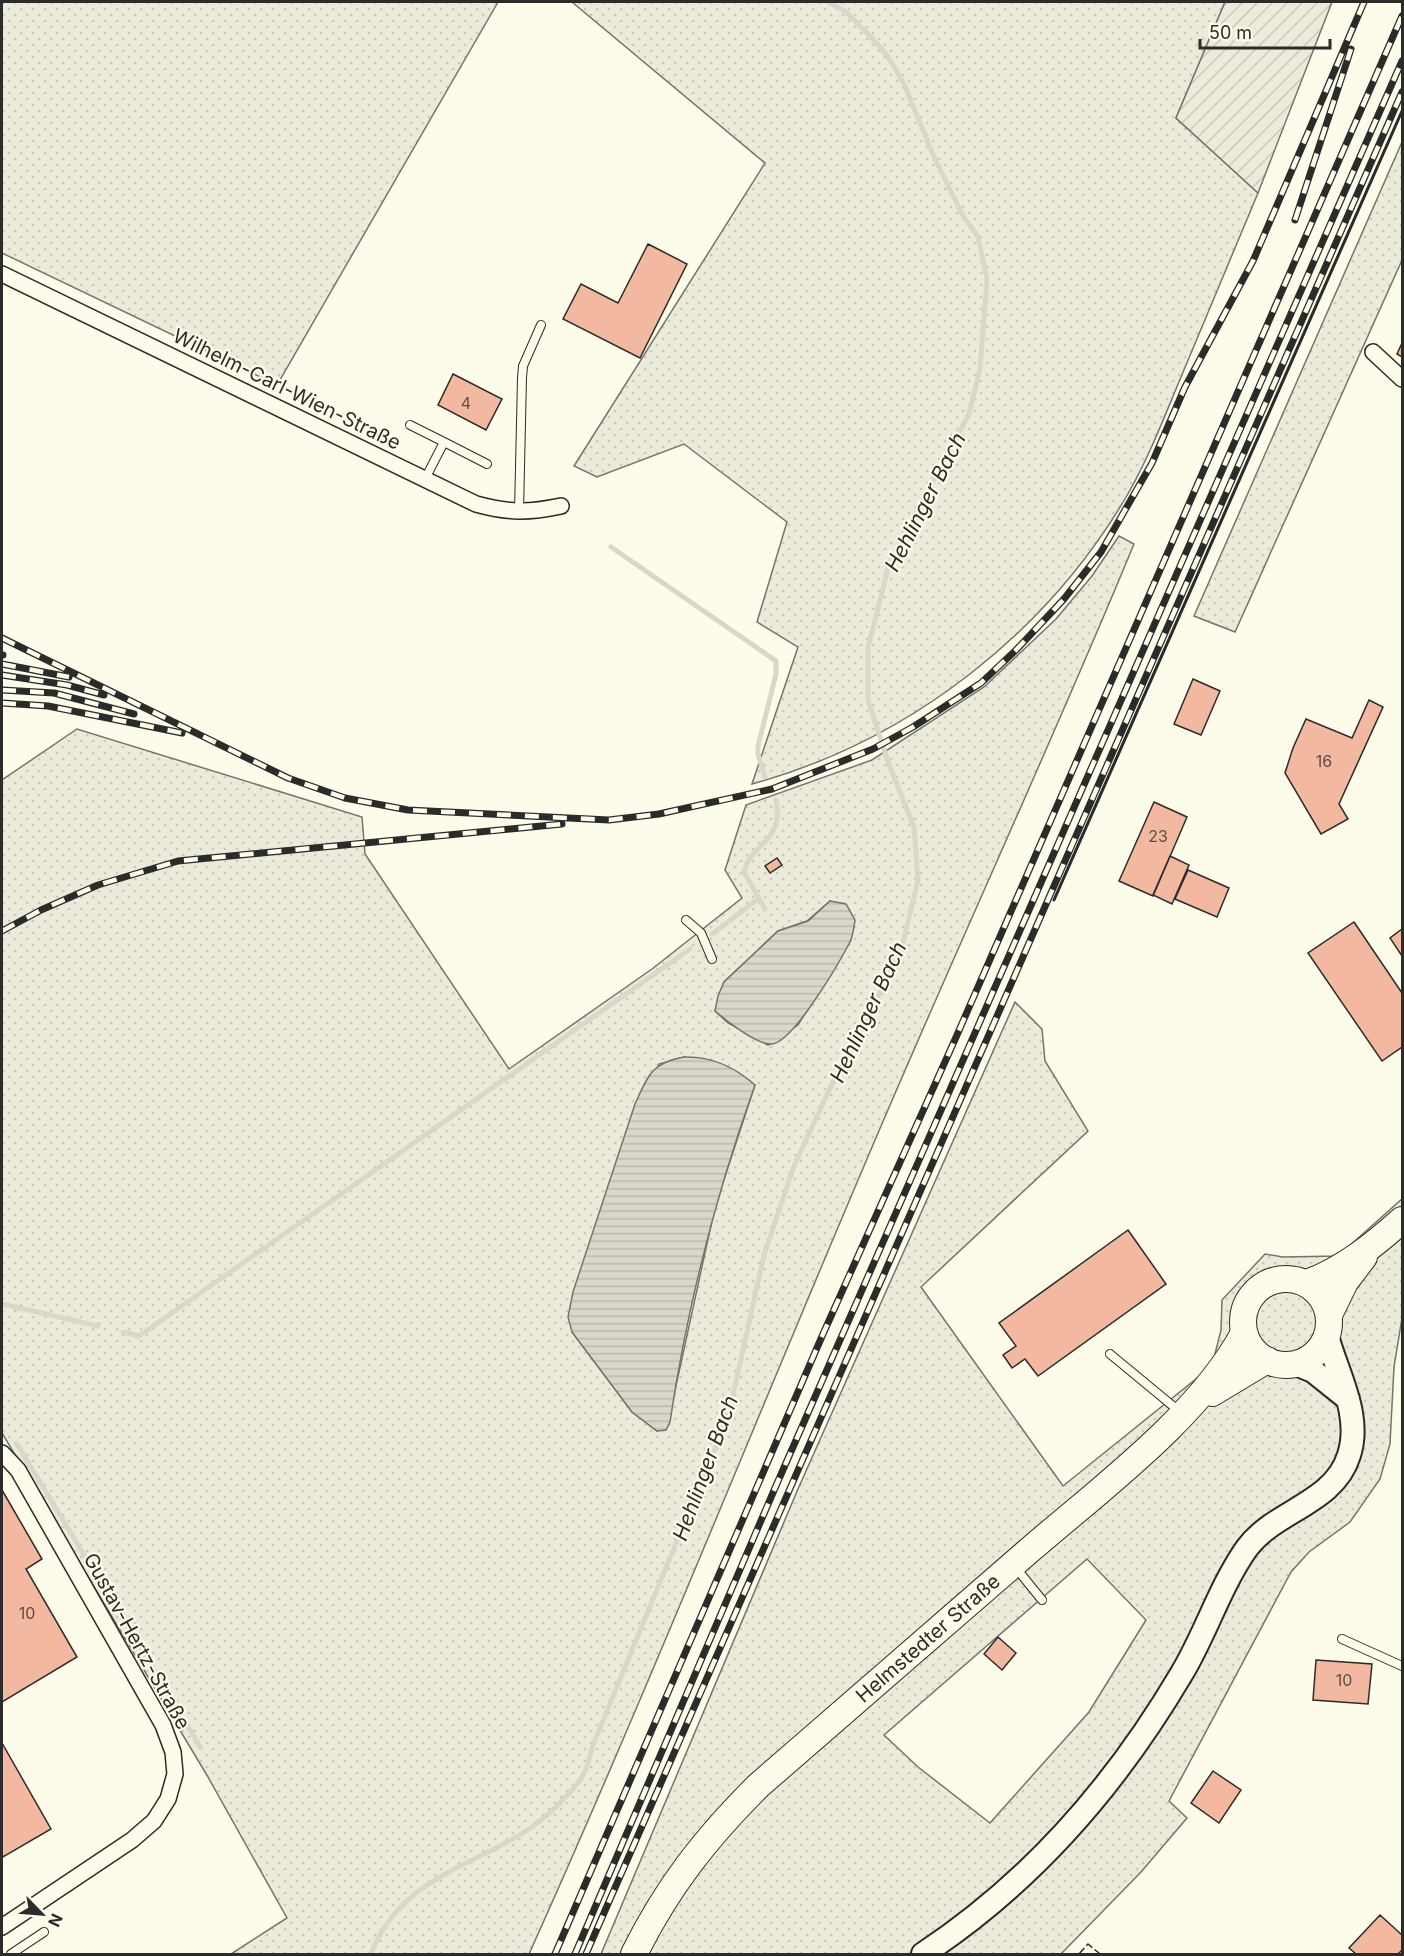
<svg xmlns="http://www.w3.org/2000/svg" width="1404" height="1956" font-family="Inter,sans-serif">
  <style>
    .grass { fill: url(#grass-dots); stroke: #74746e; stroke-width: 1.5; fill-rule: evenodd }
    .garden { fill: url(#garden-furrows); stroke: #74746e; stroke-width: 1.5 }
    .water { fill: url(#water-rules); stroke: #74746e; stroke-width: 1.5 }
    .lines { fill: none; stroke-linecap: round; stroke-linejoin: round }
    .stream { stroke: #d8d7c9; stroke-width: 5 }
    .building { fill: #f2b8a0; stroke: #2b2b2b; stroke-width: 1.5 }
    .service-casing { stroke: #2b2b2b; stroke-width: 10 }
    .minor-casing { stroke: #2b2b2b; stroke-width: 18 }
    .secondary-casing { stroke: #2b2b2b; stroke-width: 26 }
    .primary-casing { stroke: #2b2b2b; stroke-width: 28 }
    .service { stroke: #fdfbea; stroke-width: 8 }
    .minor { stroke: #fdfbea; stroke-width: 15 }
    .secondary { stroke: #fdfbea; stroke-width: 22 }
    .primary { stroke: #fdfbea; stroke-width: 26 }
    .rail-casing { stroke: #2b2b2b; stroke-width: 7 }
    .rail { stroke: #fdfbea; stroke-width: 4.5; stroke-dasharray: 14; stroke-linecap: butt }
    .fence { stroke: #2b2b2b; stroke-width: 1.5; stroke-dasharray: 8 3; stroke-linecap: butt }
    .wall { stroke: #2b2b2b; stroke-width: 3 }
    .labels { text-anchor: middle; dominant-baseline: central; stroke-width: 4.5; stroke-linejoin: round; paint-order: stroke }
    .number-label { font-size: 16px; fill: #5d4e48 }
    .street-label { font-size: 20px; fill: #2b2b2b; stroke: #fdfbea }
    .water-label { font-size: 21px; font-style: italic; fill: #2b2b2b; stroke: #fdfbea }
  </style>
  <defs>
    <pattern id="grass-dots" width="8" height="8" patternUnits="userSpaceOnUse" patternTransform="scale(1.5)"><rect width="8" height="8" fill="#ecebdb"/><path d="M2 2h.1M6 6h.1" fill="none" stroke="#cbcabc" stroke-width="1.8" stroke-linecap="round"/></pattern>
    <pattern id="garden-furrows" width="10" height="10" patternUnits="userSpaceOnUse" patternTransform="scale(1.5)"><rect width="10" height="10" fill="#ecebdb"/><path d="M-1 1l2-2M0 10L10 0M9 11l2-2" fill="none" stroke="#cbcabc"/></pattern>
    <pattern id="water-rules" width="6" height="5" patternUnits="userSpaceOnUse" patternTransform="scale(1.5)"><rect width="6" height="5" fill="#d8d7c9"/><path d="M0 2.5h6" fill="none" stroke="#bab9ad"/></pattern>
  </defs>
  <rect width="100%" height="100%" fill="#fdfbea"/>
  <path class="grass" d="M 2,2 L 498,2 L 277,385 L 2,253 Z
    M 572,2 L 1225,2 L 1176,118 L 1258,193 C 1232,254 1207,316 1181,377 C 1165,415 1150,455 1129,492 C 1048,633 909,741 752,784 L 798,647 L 757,622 L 787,522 L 684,444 L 597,477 L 574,466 L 765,163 Z
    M 1402,142 L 1402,260 L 1235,632 L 1194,616 Z
    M 1119,536 L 1134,544 C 1049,750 954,953 867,1159 C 754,1424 647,1692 529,1954 L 231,1954 L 287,1918 L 208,1777 L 2,1433 L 2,780 L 77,729 L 362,817 L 365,854 L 509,1069 L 652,969 L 742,898 L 725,870 L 746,805 L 872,760 L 984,687 L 1056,619 L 1092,576 ZM 830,901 L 851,940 L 798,1025 L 768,1045 L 728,1023 L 715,1011 L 724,982 L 778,931 L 807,921 ZM 684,1057 L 755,1085 L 715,1207 L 674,1395 L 657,1431 L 632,1412 L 572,1332 L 659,1064 Z
    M 1015,1002 L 1042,1029 L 1045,1061 L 1088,1131 L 921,1287 L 1063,1486 L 1212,1366 L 1221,1330 L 1222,1300 L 1265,1254 L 1283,1257 L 1338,1256 L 1402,1199 L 1402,1318 L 1394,1367 L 1390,1444 L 1380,1479 L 1350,1522 L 1309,1552 L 1291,1572 L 1169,1801 L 1187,1818 L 1141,1872 L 1061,1954 L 601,1954 L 798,1489 ZM 1087,1559 L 1146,1620 L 1089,1712 L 990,1823 L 918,1767 L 884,1735 Z"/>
  <path class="garden" d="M 1225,2 L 1332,2 L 1258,193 L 1176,118 Z"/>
  <path class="water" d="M 830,901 L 846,904 L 855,920 C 854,927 853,936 850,942 C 840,961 791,1047 770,1044 C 755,1043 727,1021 715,1011 L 718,996 L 724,982 L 778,931 L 808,921 Z
    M 684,1057 C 710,1056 735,1067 755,1085 C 716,1194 687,1307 670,1422 L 666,1430 L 657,1431 L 632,1412 L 572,1332 L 568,1317 L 573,1292 L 635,1104 C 648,1076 651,1063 684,1057 Z"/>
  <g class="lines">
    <path class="stream" d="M 611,547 L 776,661 L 776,674 L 758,746 L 758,754 L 765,777
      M 765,909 L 744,872 C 751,842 785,842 776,800
      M 712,934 L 759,898
      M 2,1304 L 98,1326
      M 123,1332 L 139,1336 L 690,949
      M 17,1444 L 201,1748
      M 371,1954 C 407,1859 509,1867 569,1793 C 574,1788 580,1782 583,1775 C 588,1767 590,1754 593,1745 L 716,1446 L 733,1395 L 764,1255 L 794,1166 L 832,1084 L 886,982 L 904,939 L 918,880 L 914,827 L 888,762 L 868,700 L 868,648 L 889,564 L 969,414 L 980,369 L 987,279 L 978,237 L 963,216 L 934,157 L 904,84 L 887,55 L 869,35 L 845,11 L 828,2"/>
  </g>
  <path class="building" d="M 648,244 L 687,264 L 640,358 L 563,319 L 581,284 L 618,303 Z
    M 1402,343 L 1402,357 L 1397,354 Z
    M 453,374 L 502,399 L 486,430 L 438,405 Z
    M 1193,679 L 1220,691 L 1201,735 L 1174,724 Z
    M 1369,700 L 1383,707 L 1339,804 L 1348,819 L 1321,834 L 1285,773 L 1293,748 L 1306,719 L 1352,738 Z
    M 1154,802 L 1187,817 L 1153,896 L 1119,881 Z
    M 1170,856 L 1189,865 L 1172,904 L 1153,895 Z
    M 777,858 L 782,865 L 770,873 L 765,866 Z
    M 1188,870 L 1229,888 L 1217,917 L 1175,899 Z
    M 1354,922 L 1402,993 L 1402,1047 L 1382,1061 L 1308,953 Z
    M 1402,929 L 1402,956 L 1390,938 Z
    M 1128,1230 L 1166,1284 L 1038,1376 L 1025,1359 L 1012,1368 L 1003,1355 L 1016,1346 L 999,1323 Z
    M 2,1490 L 42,1559 L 26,1569 L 77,1657 L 2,1702 Z
    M 998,1637 L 1016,1653 L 1002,1670 L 984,1654 Z
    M 1316,1660 L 1372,1664 L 1368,1704 L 1313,1700 Z
    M 2,1743 L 51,1829 L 3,1857 L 2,1854 Z
    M 1213,1771 L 1241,1790 L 1219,1823 L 1191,1803 Z
    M 1380,1915 L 1402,1935 L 1402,1950 L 1398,1954 L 1356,1954 L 1349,1948 Z"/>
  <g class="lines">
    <defs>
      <path id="service" d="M 410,425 L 444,442
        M 425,479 L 444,442 L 487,464
        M 519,512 L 522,378 L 523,366 L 541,325
        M 686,920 L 701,933 L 712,959
        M 1110,1354 L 1179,1411
        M 1016,1568 L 1042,1600
        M 1342,1639 L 1402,1666
        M 11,1954 L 44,1932"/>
      <path id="minor" d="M 2,274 L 476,504 C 509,513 528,513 561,506
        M 1373,352 L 1402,379
        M 2,1453 L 18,1470 L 163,1725 L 173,1752 L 175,1774 L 168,1799 L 154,1821 L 132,1840 L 2,1927"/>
      <path id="secondary" d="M 1296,1364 L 1313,1371 L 1348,1399
        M 923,1954 C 1031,1883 1116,1785 1182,1673 C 1206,1633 1220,1586 1247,1548 C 1275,1510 1334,1504 1349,1455 C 1362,1415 1337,1373 1327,1336"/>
      <g id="primary">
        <circle cx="1286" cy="1322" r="43"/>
        <path d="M 1307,1283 C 1343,1270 1374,1245 1402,1220"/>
        <path d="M 1329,1315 L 1345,1282 L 1364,1257"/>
        <path d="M 1212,1393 L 1267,1360"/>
        <path id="s1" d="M 634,1954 C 668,1886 705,1839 758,1786 C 850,1707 940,1627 1032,1548 C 1103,1487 1200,1415 1244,1333"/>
      </g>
    </defs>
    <use href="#service" class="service-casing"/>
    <use href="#minor" class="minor-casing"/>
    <use href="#secondary" class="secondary-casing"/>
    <use href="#primary" class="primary-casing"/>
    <use href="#service" class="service"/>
    <use href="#minor" class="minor"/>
    <use href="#secondary" class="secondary"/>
    <use href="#primary" class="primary"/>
    <defs>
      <path id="rail" d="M 1295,220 L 1351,49
        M 2,638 L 288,778 L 345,798 L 408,810 L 609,820 L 659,814 L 772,789 L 873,749 L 913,727 L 981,683 L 1016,650 L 1064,599 L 1101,552 L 1152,463 L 1185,387 L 1253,261 L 1364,2
        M 2,655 L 3,655
        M 2,664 L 69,677
        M 2,675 L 67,685 L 104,695
        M 2,690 L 54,693 L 134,714
        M 2,703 L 48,706 L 182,733
        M 2,931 L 41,910 L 98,885 L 178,861 L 562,824
        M 555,1954 L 823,1334 L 957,1035 L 1402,16
        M 575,1954 L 775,1488 L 1402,61
        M 586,1954 L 1402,92"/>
    </defs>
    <use href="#rail" class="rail-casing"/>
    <use href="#rail" class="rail"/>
    <path class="fence" d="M 1079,1954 L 1088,1944 L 1100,1954"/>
    <path class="wall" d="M 1054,900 L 1402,111"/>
  </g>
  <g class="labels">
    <g class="number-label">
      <text x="466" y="403">4</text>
      <text x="1324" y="761">16</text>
      <text x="1158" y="836">23</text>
      <text x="27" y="1613">10</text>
      <text x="1344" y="1680">10</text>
    </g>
    <g class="street-label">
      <text transform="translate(287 389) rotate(26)">Wilhelm-Carl-Wien-Straße</text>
      <text stroke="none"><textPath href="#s1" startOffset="435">Helmstedter Straße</textPath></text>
      <text transform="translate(137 1641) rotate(61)">Gustav-Hertz-Straße</text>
    </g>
    <g class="water-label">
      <text transform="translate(925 502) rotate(-63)">Hehlinger Bach</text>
      <text transform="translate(868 1012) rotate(-65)">Hehlinger Bach</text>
      <text transform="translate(705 1468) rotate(-70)">Hehlinger Bach</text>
    </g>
  </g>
  <rect width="1404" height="1956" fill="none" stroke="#2b2b2b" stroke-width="6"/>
  <g transform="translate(42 1914) rotate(115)" stroke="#fdfbea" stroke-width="4.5" paint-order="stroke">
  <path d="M0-4.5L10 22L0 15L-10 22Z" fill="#2b2b2b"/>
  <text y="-9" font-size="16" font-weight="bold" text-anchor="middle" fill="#2b2b2b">N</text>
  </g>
  <path d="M1200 39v9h130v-9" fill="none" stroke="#2b2b2b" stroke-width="3"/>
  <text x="1209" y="39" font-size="18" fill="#2b2b2b" stroke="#fdfbea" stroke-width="4.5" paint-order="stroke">50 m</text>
</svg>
